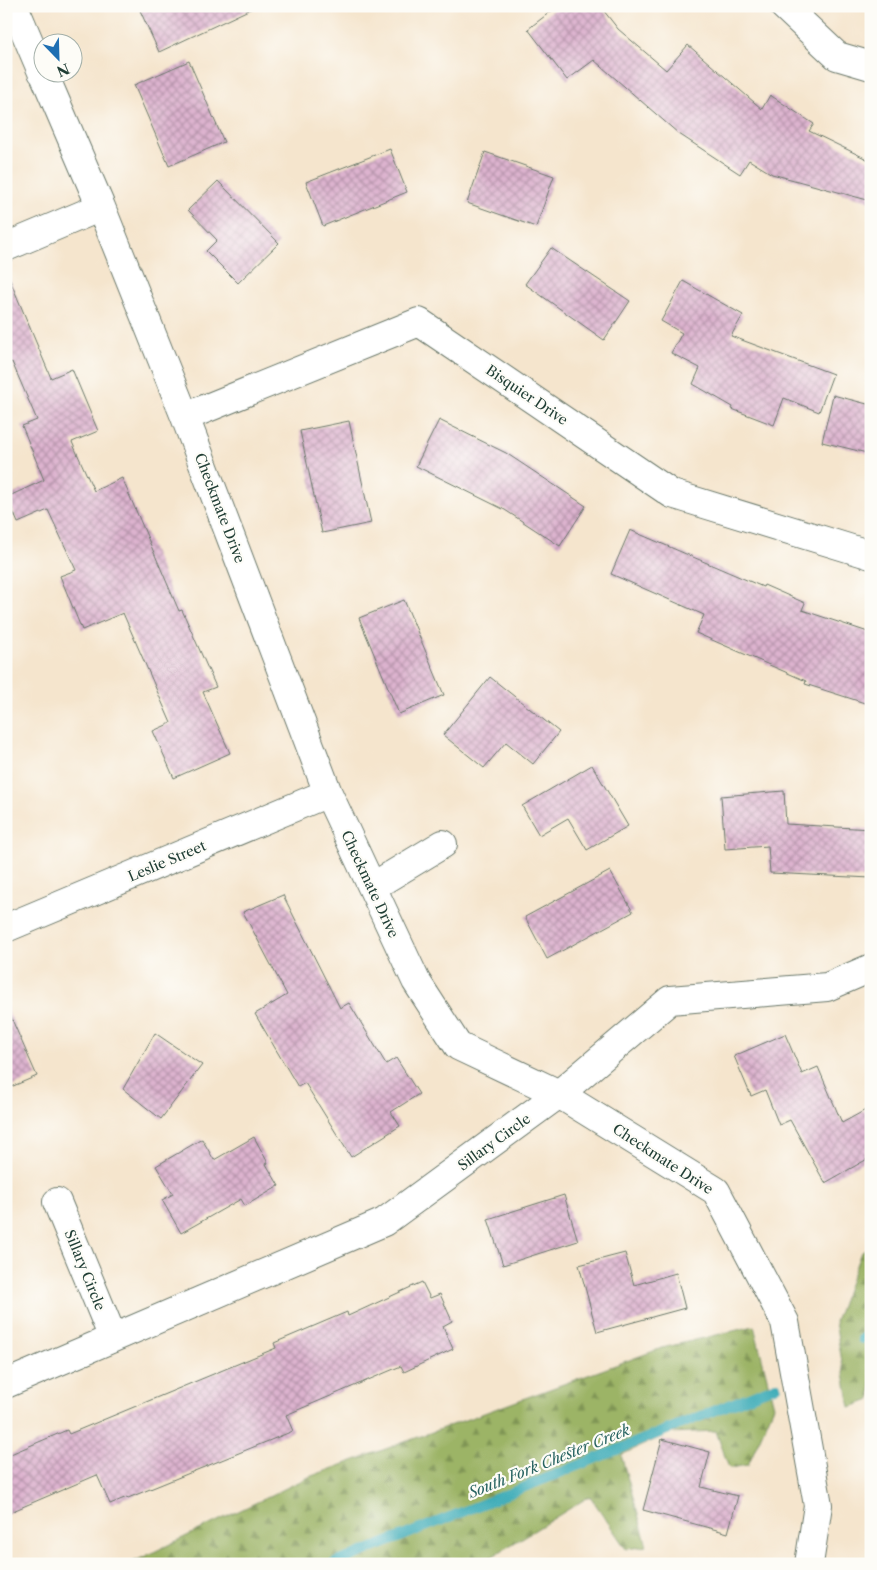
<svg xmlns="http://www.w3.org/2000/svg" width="877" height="1570" font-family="'Libre Caslon Text',serif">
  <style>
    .forest { fill: url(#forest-firs); stroke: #5e784d }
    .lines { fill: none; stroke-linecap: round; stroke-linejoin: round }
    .stream { stroke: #3cacb8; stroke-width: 10 }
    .building { fill: url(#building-cross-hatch) }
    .street-casing { stroke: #6a786a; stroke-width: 30 }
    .street { stroke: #fff; stroke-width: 28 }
    .labels { text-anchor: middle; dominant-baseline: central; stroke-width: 4.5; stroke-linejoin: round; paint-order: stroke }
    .street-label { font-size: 14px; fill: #1f3d34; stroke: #fdfcf7 }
    .water-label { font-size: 15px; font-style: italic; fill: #296462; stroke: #fdfcf7 }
  </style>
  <defs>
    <pattern id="forest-firs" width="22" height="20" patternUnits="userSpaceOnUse" patternTransform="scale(1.25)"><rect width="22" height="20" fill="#9cb466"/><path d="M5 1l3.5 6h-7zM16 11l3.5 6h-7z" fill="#7f9455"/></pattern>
    <pattern id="building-cross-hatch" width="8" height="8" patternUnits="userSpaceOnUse" patternTransform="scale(1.25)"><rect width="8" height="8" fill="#ddb3cf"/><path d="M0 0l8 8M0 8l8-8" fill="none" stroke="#b393a9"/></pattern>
  </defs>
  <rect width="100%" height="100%" fill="#fdfcf7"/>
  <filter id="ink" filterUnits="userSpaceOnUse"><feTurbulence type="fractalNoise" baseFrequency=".02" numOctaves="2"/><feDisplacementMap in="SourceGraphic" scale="10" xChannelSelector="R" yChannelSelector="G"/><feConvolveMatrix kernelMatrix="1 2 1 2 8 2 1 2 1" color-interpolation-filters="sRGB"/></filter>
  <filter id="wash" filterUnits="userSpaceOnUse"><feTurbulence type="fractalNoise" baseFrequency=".0096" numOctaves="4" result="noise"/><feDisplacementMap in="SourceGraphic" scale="20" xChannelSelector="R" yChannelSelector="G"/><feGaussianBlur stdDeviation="1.12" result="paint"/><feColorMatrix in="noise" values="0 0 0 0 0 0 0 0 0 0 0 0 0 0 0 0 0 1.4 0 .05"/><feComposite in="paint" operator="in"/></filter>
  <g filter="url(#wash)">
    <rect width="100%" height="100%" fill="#f5e5cd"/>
    <path class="forest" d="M 871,1245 L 871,1400 L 850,1407 L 835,1322 L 861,1252 Z
      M 754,1326 L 774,1406 L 748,1465 L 729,1468 L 716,1431 L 670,1433 L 621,1455 L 647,1546 L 626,1549 L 590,1496 L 480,1564 L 129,1564 L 309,1477 L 662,1348 Z"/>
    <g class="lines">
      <path class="stream" d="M 862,1339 L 871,1334
        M 333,1564 L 776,1386"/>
    </g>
    <g id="blocks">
      <path class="building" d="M 138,6 L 257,6 L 159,52 Z
        M 558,6 L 600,6 L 618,29 L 666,70 L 688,45 L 762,109 L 770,95 L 814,124 L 809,131 L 871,161 L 871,201 L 772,174 L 749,160 L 740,174 L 679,134 L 594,60 L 567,80 L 528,29 Z
        M 189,61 L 224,142 L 169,166 L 134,85 Z
        M 390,149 L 407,192 L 323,226 L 306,182 Z
        M 485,152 L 554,176 L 536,227 L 467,203 Z
        M 218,181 L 279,243 L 238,283 L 206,251 L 217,240 L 188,210 Z
        M 551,248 L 630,301 L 604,340 L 525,284 Z
        M 7,273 L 51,378 L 72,369 L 98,431 L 72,442 L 94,491 L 122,478 L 179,611 L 182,610 L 216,687 L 203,692 L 230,753 L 174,778 L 153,731 L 171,723 L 123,613 L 82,630 L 60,576 L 76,570 L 48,510 L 18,523 L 7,497 L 44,480 L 22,426 L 37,420 L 12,362 L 6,365 Z
        M 683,281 L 743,315 L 731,336 L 833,374 L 819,412 L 784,398 L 774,425 L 732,409 L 733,407 L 693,384 L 700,368 L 671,353 L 682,333 L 661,321 Z
        M 833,395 L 871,405 L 871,454 L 822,442 Z
        M 439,420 L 506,453 L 586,506 L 560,546 L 505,510 L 416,466 Z
        M 349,421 L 371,523 L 322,533 L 300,431 Z
        M 630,530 L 763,587 L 764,585 L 805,603 L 802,610 L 871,633 L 871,705 L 805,684 L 806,681 L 696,633 L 704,615 L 611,574 Z
        M 404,600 L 444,695 L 399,714 L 359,618 Z
        M 490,677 L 559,732 L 533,764 L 506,742 L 484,768 L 443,735 Z
        M 592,765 L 628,826 L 587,850 L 568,818 L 539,835 L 522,806 Z
        M 784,791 L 786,824 L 871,829 L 871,878 L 770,873 L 768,846 L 725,849 L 721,796 Z
        M 610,871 L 633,912 L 547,959 L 525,917 Z
        M 283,895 L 340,1008 L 349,1003 L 386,1064 L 396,1058 L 419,1094 L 391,1112 L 400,1126 L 351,1157 L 305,1083 L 298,1087 L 255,1014 L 287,995 L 243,912 Z
        M 6,1006 L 37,1076 L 6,1089 Z
        M 155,1033 L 202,1065 L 161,1119 L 123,1089 Z
        M 785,1034 L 802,1074 L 818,1067 L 842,1123 L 871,1107 L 871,1157 L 825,1183 L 790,1120 L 779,1125 L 765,1090 L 751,1096 L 734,1056 Z
        M 254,1137 L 268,1163 L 266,1164 L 279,1186 L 245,1206 L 241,1199 L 181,1233 L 162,1200 L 173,1194 L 156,1166 L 202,1139 L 214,1160 Z
        M 564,1195 L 578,1241 L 503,1265 L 488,1219 Z
        M 625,1253 L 634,1285 L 676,1273 L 685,1308 L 597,1332 L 579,1265 Z
        M 422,1282 L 430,1298 L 440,1294 L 452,1321 L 443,1326 L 453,1349 L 404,1372 L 401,1366 L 286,1415 L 293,1431 L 128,1498 L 127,1497 L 110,1504 L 97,1475 L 6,1514 L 6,1456 L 67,1430 L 69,1434 L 276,1348 L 274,1343 L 347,1312 L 348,1316 Z
        M 662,1439 L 710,1452 L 701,1487 L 738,1496 L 728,1533 L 643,1510 Z"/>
    </g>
  </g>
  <g filter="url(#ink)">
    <use href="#blocks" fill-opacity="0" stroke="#6a786a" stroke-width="1"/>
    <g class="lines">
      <defs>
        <path id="street" d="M 14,6 L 42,72
          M 784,6 L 837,56 L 871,66
          M 43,72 L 101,207 L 185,417 L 328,793 L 416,981 L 458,1046 L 559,1094 L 716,1191 L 785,1322 L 818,1505 L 809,1564
          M 6,247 L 101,207
          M 185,417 L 419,322 L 672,494 L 871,555
          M 372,887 L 443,844
          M 6,928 L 328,793
          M 57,1202 L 113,1338
          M 6,1384 L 384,1222 L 559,1094 L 670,1000 L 827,987 L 871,968"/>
      </defs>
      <use href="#street" class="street-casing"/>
      <use href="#street" class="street"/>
    </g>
  </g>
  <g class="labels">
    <g class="street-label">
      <text transform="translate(527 395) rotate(34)">Bisquier Drive</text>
      <text transform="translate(220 508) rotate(69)">Checkmate Drive</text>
      <text transform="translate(167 861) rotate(-23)">Leslie Street</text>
      <text transform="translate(370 884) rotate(65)">Checkmate Drive</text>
      <text transform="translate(494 1142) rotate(-36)">Sillary Circle</text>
      <text transform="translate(663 1159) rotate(33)">Checkmate Drive</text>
      <text transform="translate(85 1270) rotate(68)">Sillary Circle</text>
    </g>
    <g class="water-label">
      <text transform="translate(549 1461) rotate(-22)">South Fork Chester Creek</text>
    </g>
  </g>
  <rect width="877" height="1570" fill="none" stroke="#fdfcf7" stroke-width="25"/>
  <g transform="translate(58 58) rotate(157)"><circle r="24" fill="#fdfcf7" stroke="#a4b0a9"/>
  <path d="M0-4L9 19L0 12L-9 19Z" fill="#1f6fb2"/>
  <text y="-8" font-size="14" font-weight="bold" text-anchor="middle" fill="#1f3d34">N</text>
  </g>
</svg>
